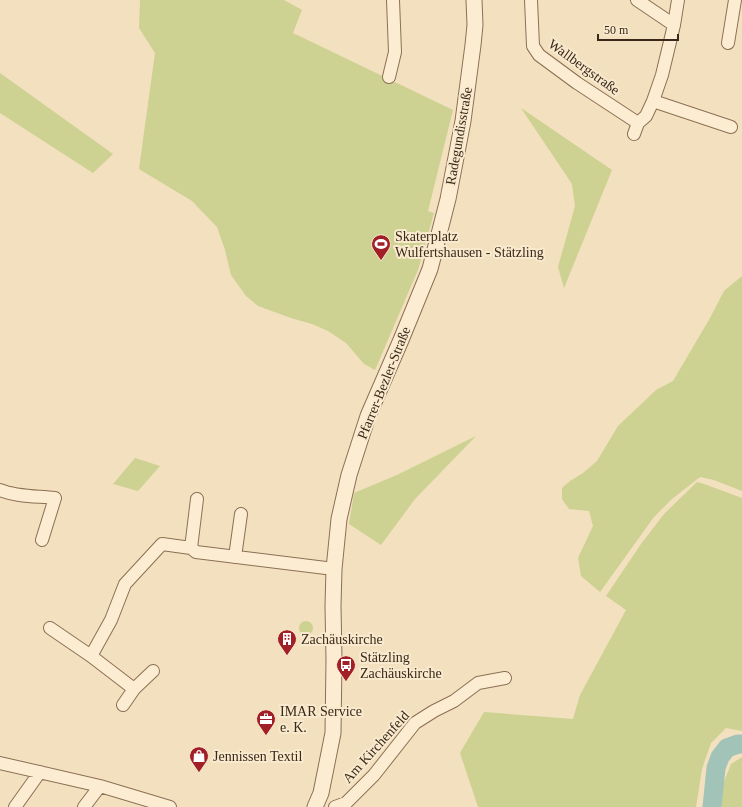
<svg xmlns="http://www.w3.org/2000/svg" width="742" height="807" font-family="Georgia,serif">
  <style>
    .green { fill: #cdd191 }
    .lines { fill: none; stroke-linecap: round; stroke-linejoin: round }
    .river { stroke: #a2c3b7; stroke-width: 19 }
    .minor-casing { stroke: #8c6f55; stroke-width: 14 }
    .tertiary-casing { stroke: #8c6f55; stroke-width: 17 }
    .minor { stroke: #fcedd2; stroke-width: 12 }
    .tertiary { stroke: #fcedd2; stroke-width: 15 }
    .labels { text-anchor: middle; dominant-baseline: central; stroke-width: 4; stroke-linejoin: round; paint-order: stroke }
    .street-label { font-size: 14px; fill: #3a281b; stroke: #f9eace }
    .poi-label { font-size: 14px; fill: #3a281b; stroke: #f9eace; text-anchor: start }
  </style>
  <rect width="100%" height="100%" fill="#f2e0be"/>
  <path class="green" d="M 140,0 L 284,0 L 302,10 L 293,33 L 453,110 L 428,211 L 434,213 L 418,270 L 375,370 L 364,364 L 346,343 L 328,331 L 312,324 L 291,318 L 258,306 L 246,296 L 231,275 L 225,250 L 217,227 L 192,201 L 139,169 L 155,53 L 139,28 Z
    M 0,73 L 113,154 L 93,173 L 0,113 Z
    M 521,108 L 612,170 L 564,288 L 558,267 L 575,206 L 572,184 Z
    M 742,276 L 742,491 L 714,480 L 700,477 L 672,499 L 654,517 L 600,592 L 581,576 L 578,558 L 593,526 L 589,511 L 569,509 L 562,499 L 562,488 L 570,481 L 583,473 L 597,461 L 618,426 L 656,390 L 673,381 L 710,318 L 724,291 Z
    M 476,436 L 415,499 L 381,545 L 349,524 L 354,493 L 397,475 Z
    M 135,458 L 160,466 L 138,491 L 113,484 Z
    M 697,482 L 704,484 L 742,498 L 742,731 L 726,728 L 711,743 L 702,769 L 696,807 L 478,807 L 460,753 L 484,712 L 573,719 L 580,695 L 626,610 L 606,596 L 641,544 L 664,514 Z
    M299 628a7 7 0 1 1 14 0a7 7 0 1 1-14 0Z
    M 742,757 L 742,807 L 721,807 L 723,784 L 731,764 Z"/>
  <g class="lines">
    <path class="river" d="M 712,807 L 716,768 L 720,757 L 727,748 L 738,744 L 742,744"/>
    <defs>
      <path id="minor" d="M 531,0 L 533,46 L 539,55 L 577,83 L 638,123
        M 637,0 L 674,25
        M 728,43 L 735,0
        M 389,77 L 395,52 L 393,0
        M 653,101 L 731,127
        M 634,134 L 638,123 L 646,116 L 653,101 L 662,75 L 674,25 L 678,0
        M 0,490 C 17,497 37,496 55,498 L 42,540
        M 191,548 L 197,499
        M 235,557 L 241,514
        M 50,628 L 91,656 L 134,689 L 153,671
        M 91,656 L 111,620 L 125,584 L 162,544 L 191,548 L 196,552 L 334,569
        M 123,705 L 134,689
        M 0,763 L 100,786 L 170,807
        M 15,807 L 40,772
        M 84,807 L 100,786
        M 335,807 L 346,803 L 374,775 L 415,723 L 434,711 L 454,701 L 478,683 L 505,678"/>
      <path id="tertiary" d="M 315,807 L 321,793 L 333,733 L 334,660 L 333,606 L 334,569 L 339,519 L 349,475 L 368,416 L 401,340 L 430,269 L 448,199 L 463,121 L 473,45 L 475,25 L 474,0"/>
    </defs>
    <use href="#minor" class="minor-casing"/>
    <use href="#tertiary" class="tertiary-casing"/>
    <use href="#minor" class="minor"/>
    <use href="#tertiary" class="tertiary"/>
  </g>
  <defs>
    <symbol id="stadium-pin" viewBox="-11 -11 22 30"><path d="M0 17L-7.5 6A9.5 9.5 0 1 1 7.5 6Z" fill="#a11f27" stroke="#f9eace"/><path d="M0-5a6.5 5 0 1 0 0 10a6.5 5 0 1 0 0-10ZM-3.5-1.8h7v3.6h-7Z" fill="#fff"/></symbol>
    <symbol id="building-pin" viewBox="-11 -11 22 30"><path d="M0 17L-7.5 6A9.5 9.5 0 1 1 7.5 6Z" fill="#a11f27" stroke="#f9eace"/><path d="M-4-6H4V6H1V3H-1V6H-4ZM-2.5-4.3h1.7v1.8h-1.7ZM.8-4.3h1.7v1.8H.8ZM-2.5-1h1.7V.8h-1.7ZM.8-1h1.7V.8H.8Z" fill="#fff"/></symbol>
    <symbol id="bus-pin" viewBox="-11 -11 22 30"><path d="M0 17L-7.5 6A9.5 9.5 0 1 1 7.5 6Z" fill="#a11f27" stroke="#f9eace"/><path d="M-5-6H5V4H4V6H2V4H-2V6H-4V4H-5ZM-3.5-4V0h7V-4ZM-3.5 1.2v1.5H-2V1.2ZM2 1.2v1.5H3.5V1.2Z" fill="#fff"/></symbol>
    <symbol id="office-pin" viewBox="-11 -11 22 30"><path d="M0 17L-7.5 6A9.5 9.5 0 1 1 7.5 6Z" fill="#a11f27" stroke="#f9eace"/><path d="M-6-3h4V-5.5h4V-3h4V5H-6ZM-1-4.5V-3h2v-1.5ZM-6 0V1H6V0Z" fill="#fff"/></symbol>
    <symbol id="shop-pin" viewBox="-11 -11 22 30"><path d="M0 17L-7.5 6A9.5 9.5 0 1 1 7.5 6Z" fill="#a11f27" stroke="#f9eace"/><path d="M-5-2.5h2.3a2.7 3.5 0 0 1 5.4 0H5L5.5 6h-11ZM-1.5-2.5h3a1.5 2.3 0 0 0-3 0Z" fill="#fff"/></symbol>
  </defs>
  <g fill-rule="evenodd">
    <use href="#stadium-pin" x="370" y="233" width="22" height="30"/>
    <use href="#building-pin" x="276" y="628" width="22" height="30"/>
    <use href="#bus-pin" x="335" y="654" width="22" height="30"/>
    <use href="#office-pin" x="255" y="708" width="22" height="30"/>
    <use href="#shop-pin" x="188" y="745" width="22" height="30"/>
  </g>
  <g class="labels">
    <g class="street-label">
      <text transform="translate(584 67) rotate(36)">Wallbergstraße</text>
      <text transform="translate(459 136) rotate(-80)">Radegundisstraße</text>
      <text transform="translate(384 383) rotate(-68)">Pfarrer-Bezler-Straße</text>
      <text transform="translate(376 747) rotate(-48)">Am Kirchenfeld</text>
    </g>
    <g class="poi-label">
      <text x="395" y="236">Skaterplatz<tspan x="395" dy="16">Wulfertshausen - Stätzling</tspan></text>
      <text x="301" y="639">Zachäuskirche</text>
      <text x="360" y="657">Stätzling<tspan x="360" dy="16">Zachäuskirche</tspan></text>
      <text x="280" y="711">IMAR Service<tspan x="280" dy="16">e. K.</tspan></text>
      <text x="213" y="756">Jennissen Textil</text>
    </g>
  </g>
  <path d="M598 34v6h80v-6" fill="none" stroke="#3a281b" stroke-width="2"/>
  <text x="604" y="34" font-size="12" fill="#3a281b" stroke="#f9eace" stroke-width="3" paint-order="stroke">50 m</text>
</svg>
